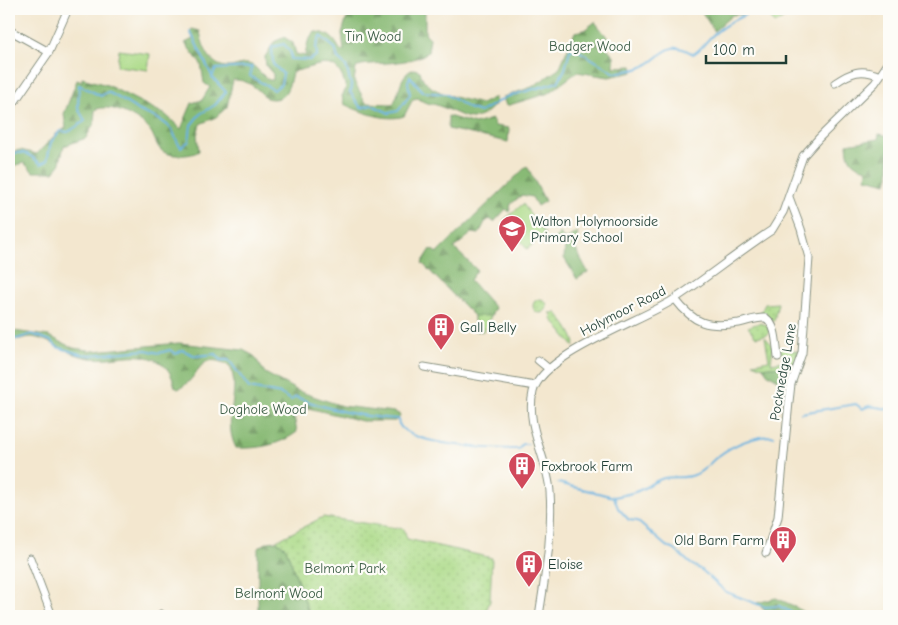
<svg xmlns="http://www.w3.org/2000/svg" width="898" height="625" font-family="'Comic Neue',sans-serif">
  <style>
    .grass { fill: url(#grass-dots); stroke: #658c5e }
    .forest { fill: url(#forest-firs); stroke: #547c54 }
    .garden { fill: #abda87; stroke: #658c5e }
    .lines { fill: none; stroke-linecap: round; stroke-linejoin: round }
    .stream { stroke: #67b2e0; stroke-width: 2 }
    .minor-casing { stroke: #899282; stroke-width: 9 }
    .minor { stroke: #fff; stroke-width: 7 }
    .labels { text-anchor: middle; dominant-baseline: central; stroke-width: 4.5; stroke-linejoin: round; paint-order: stroke }
    .park-label { font-size: 14px; fill: #3b5c45; stroke: #fdfcf7 }
    .poi-label { font-size: 14px; fill: #1f3d34; stroke: #fdfcf7; text-anchor: start }
    .street-label { font-size: 14px; fill: #1f3d34; stroke: #fdfcf7 }
  </style>
  <defs>
    <pattern id="grass-dots" width="8" height="8" patternUnits="userSpaceOnUse" patternTransform="scale(1.25)"><rect width="8" height="8" fill="#abda87"/><path d="M2 2h.1M6 6h.1" fill="none" stroke="#93bc75" stroke-width="1.8" stroke-linecap="round"/></pattern>
    <pattern id="forest-firs" width="22" height="20" patternUnits="userSpaceOnUse" patternTransform="scale(1.25)"><rect width="22" height="20" fill="#88ba74"/><path d="M5 1l3.5 6h-7zM16 11l3.5 6h-7z" fill="#6f9860"/></pattern>
  </defs>
  <rect width="100%" height="100%" fill="#fdfcf7"/>
  <filter id="ink" filterUnits="userSpaceOnUse"><feTurbulence type="fractalNoise" baseFrequency=".02" numOctaves="2"/><feDisplacementMap in="SourceGraphic" scale="10" xChannelSelector="R" yChannelSelector="G"/><feConvolveMatrix kernelMatrix="1 2 1 2 8 2 1 2 1" color-interpolation-filters="sRGB"/></filter>
  <filter id="wash" filterUnits="userSpaceOnUse"><feTurbulence type="fractalNoise" baseFrequency=".0096" numOctaves="4" result="noise"/><feDisplacementMap in="SourceGraphic" scale="20" xChannelSelector="R" yChannelSelector="G"/><feGaussianBlur stdDeviation="1.12" result="paint"/><feColorMatrix in="noise" values="0 0 0 0 0 0 0 0 0 0 0 0 0 0 0 0 0 1.4 0 .05"/><feComposite in="paint" operator="in"/></filter>
  <g filter="url(#wash)">
    <rect width="100%" height="100%" fill="#f3e7cf"/>
    <path class="grass" d="M533 306a7 7 0 1 1 14 0a7 7 0 1 1-14 0Z
      M 778,303 L 774,321 L 760,314 L 765,304 Z
      M 550,313 L 557,313 C 564,322 572,332 575,343 L 574,347 L 551,318 L 553,316 Z
      M 759,323 L 767,325 L 769,332 L 766,335 L 756,337 L 748,327 Z
      M 765,337 L 773,346 L 771,363 L 784,361 L 779,347 L 800,352 L 795,366 L 763,367 L 753,363 L 769,360 Z
      M 323,517 L 404,529 L 407,539 L 492,558 L 490,601 L 484,616 L 310,616 L 286,548 L 276,541 Z"/>
    <path class="forest" d="M 355,9 L 425,9 L 425,33 L 430,38 L 428,52 C 409,65 384,62 361,65 L 356,68 L 354,81 L 366,103 L 393,104 C 401,92 398,75 414,69 L 420,71 C 424,94 462,98 481,104 L 495,97 L 495,105 C 472,129 464,114 439,106 C 430,102 426,105 418,98 L 413,99 L 404,116 C 387,122 360,112 344,104 L 342,96 L 346,89 C 338,52 319,66 292,72 C 289,87 286,103 266,98 C 257,88 247,79 233,80 L 227,107 L 216,117 L 200,124 L 197,135 L 199,151 C 191,157 166,157 160,149 C 155,143 154,134 148,128 C 138,118 110,102 95,110 L 94,123 L 86,138 L 64,146 L 59,166 L 54,172 L 33,172 L 24,163 L 9,167 L 9,153 L 20,150 L 37,154 L 57,133 L 66,128 L 64,114 L 77,80 L 82,82 L 82,78 L 107,85 L 166,115 L 181,129 L 192,103 L 202,100 L 210,87 L 204,83 L 201,64 L 185,43 L 193,39 L 190,31 L 192,29 L 200,31 C 202,45 210,68 229,67 C 235,67 241,63 248,64 C 256,65 262,76 269,80 L 273,80 L 273,74 L 266,66 L 265,57 L 274,42 L 284,37 L 293,43 L 296,54 L 305,56 L 308,41 L 315,32 C 328,32 335,39 340,50 L 344,51 L 342,33 L 346,20 Z
      M 700,9 L 741,9 L 742,14 L 732,15 L 714,31 Z
      M 595,22 L 607,37 L 607,48 L 614,56 L 614,67 L 632,66 L 633,72 L 609,77 L 577,72 L 549,93 L 506,106 L 503,97 L 532,87 L 559,69 L 575,32 L 584,30 Z
      M 448,116 L 475,124 L 492,119 L 495,126 L 509,128 L 508,142 L 448,129 Z
      M 879,134 L 889,136 L 889,175 L 887,183 L 866,178 L 867,169 C 851,165 848,160 847,144 L 878,139 Z
      M 527,166 L 545,201 L 537,206 L 532,197 L 522,195 L 511,204 L 509,212 L 506,209 L 494,222 L 490,219 L 485,222 L 479,234 L 472,233 L 454,248 L 477,270 L 470,280 L 495,308 L 483,331 L 475,331 L 474,316 L 422,263 L 431,249 L 437,253 Z
      M 578,232 L 575,248 L 588,272 L 577,279 L 564,258 L 565,247 L 554,239 L 560,233 L 564,240 Z
      M 14,331 L 49,336 L 73,348 L 94,351 L 179,343 L 243,350 L 254,356 L 265,373 L 298,391 L 342,406 L 394,412 L 399,414 L 400,417 L 395,421 L 362,421 L 304,407 L 296,410 L 294,416 L 297,432 C 280,445 258,449 236,448 C 221,418 242,396 230,366 C 196,348 202,379 178,389 L 175,387 C 172,375 168,366 156,360 C 134,350 113,361 90,358 C 68,355 50,339 32,337 C 26,337 19,340 13,340 Z
      M 795,366 L 788,386 L 768,374 L 763,367 Z
      M 276,541 L 286,548 L 310,616 L 258,616 L 258,548 L 268,542 Z
      M 776,598 L 794,606 L 809,616 L 791,616 L 779,611 L 766,612 L 757,603 Z"/>
    <path class="garden" d="M 764,9 L 797,9 L 775,24 Z
      M 119,50 L 150,54 L 148,70 L 117,66 Z
      M 523,204 L 545,234 L 527,249 L 504,220 Z
      M 474,316 L 491,316 L 483,331 L 475,331 Z"/>
    <g class="lines">
      <path class="stream" d="M 190,31 L 212,76
        M 9,155 C 23,149 30,155 41,164 L 47,161 L 51,142 L 60,131 L 68,132 L 85,121 L 78,108 L 79,85 L 101,96 L 107,92 C 119,97 127,104 138,110 C 149,116 164,119 172,130 C 176,136 175,141 181,147 L 189,141 L 191,125 L 200,114 L 215,105 L 226,92 L 212,77 L 216,69 L 252,67 L 250,76 L 274,90 L 281,84 L 283,74 L 273,64 L 272,47 L 284,44 L 291,53 L 291,59 L 310,60 L 317,55 L 316,47 L 320,36 L 335,48 L 338,59 L 346,66 L 352,88 L 350,92 L 361,108 L 372,105 L 389,113 L 398,111 L 410,95 L 408,82 L 410,76 L 423,92 L 446,94 L 468,108 L 480,112 L 506,97 L 558,82 L 565,69 L 570,50 L 576,49 L 615,73 C 623,71 634,71 642,67 C 663,59 666,37 693,54 C 700,51 703,45 708,40 C 717,30 732,20 745,15 L 743,9
        M 9,338 L 17,339 L 32,334 L 51,341 L 57,347 L 80,354 L 91,355 L 146,350 L 159,353 L 170,350 L 176,354 L 182,350 L 196,356 L 216,354 L 221,360 L 229,360 L 249,388 L 281,394 L 291,400 L 296,397 C 329,410 362,417 398,419 C 397,446 498,449 519,449 L 522,444 L 528,444
        M 801,413 L 856,404 L 862,409 L 869,406 L 889,409
        M 558,483 L 614,497 L 618,508 L 629,520 L 637,521 L 666,546 L 675,550 L 691,564 L 703,571 L 726,592 L 765,607 L 779,606 L 798,616
        M 614,497 C 622,495 632,494 640,490 C 648,486 654,481 664,478 C 673,476 685,479 694,475 C 705,471 709,463 717,457 C 734,444 754,436 774,436"/>
    </g>
  </g>
  <g filter="url(#ink)">
    <g class="lines">
      <defs>
        <path id="minor" d="M 9,30 L 49,52
          M 835,83 C 851,72 861,68 880,76
          M 9,110 L 49,52 L 68,9
          M 675,299 C 694,324 708,328 739,323 C 749,321 756,317 766,318 C 777,326 776,344 778,357
          M 538,360 L 549,369
          M 424,367 L 535,386
          M 766,553 L 778,517 L 789,402 L 791,384 L 802,353 L 809,258 L 801,229 L 789,197
          M 30,558 L 52,616
          M 161,616 L 161,614
          M 539,616 C 545,576 553,533 550,492 C 548,458 525,427 533,392 C 542,354 641,321 673,300 C 707,278 738,252 772,230 L 783,212 L 803,156 L 819,138 L 875,83 L 889,62"/>
      </defs>
      <use href="#minor" class="minor-casing"/>
      <use href="#minor" class="minor"/>
    </g>
  </g>
  <defs>
    <symbol id="school-pin" viewBox="-11 -11 22 30"><path d="M0 17L-7.5 6A9.5 9.5 0 1 1 7.5 6Z" fill="#d1495b" stroke="#fdfcf7"/><path d="M0-5L7-2L0 1L-7-2ZM-4 1L0 2.5L4 1V4Q0 6-4 4Z" fill="#fff"/></symbol>
    <symbol id="building-pin" viewBox="-11 -11 22 30"><path d="M0 17L-7.5 6A9.5 9.5 0 1 1 7.5 6Z" fill="#d1495b" stroke="#fdfcf7"/><path d="M-4-6H4V6H1V3H-1V6H-4ZM-2.5-4.3h1.7v1.8h-1.7ZM.8-4.3h1.7v1.8H.8ZM-2.5-1h1.7V.8h-1.7ZM.8-1h1.7V.8H.8Z" fill="#fff"/></symbol>
  </defs>
  <g fill-rule="evenodd">
    <use href="#school-pin" x="496" y="213" width="32" height="43"/>
    <use href="#building-pin" x="425" y="311" width="32" height="43"/>
    <use href="#building-pin" x="506" y="450" width="32" height="43"/>
    <use href="#building-pin" x="767" y="524" width="32" height="43"/>
    <use href="#building-pin" x="513" y="548" width="32" height="43"/>
  </g>
  <g class="labels">
    <g class="park-label">
      <text x="373" y="36">Tin Wood</text>
      <text x="590" y="46">Badger Wood</text>
      <text x="263" y="409">Doghole Wood</text>
      <text x="345" y="568">Belmont Park</text>
      <text x="279" y="593">Belmont Wood</text>
    </g>
    <g class="poi-label">
      <text x="531" y="221">Walton Holymoorside<tspan x="531" dy="16">Primary School</tspan></text>
      <text x="460" y="327">Gall Belly</text>
      <text x="541" y="466">Foxbrook Farm</text>
      <text x="764" y="540" text-anchor="end">Old Barn Farm</text>
      <text x="548" y="564">Eloise</text>
    </g>
    <g class="street-label">
      <text transform="translate(623 311) rotate(-27)">Holymoor Road</text>
      <text transform="translate(783 372) rotate(-80)">Pocknedge Lane</text>
    </g>
  </g>
  <rect width="898" height="625" fill="none" stroke="#fdfcf7" stroke-width="30"/>
  <path d="M706 55v8h80v-8" fill="none" stroke="#1f3d34" stroke-width="2.5"/>
  <text x="713" y="55" font-size="15" fill="#1f3d34" stroke="#fdfcf7" stroke-width="4" paint-order="stroke">100 m</text>
</svg>
